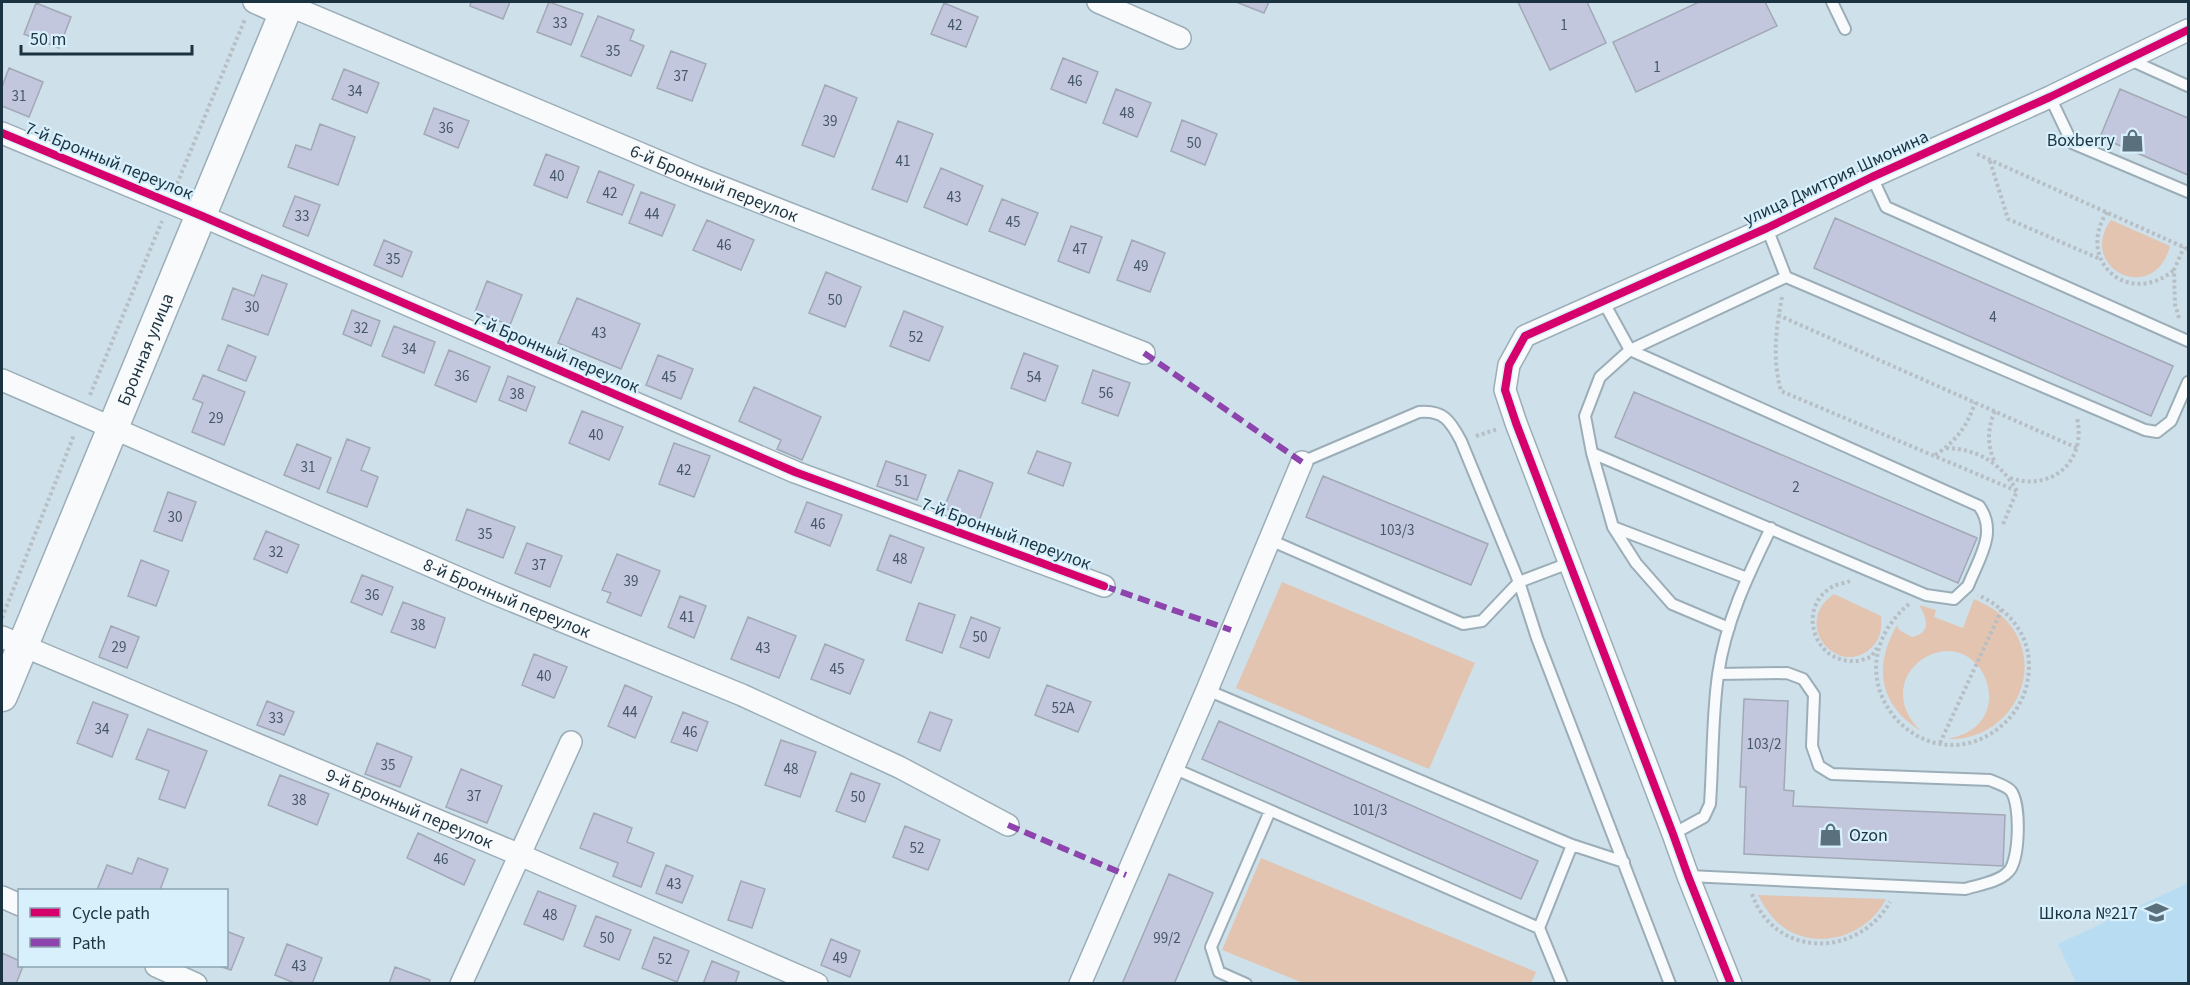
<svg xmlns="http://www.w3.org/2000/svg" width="2190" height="985" font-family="'Source Sans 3',sans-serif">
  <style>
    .built { fill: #b8ddf2 }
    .green { fill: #e2c4b0 }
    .building { fill: #c3c7dd; stroke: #a1a8b6; stroke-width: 1.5 }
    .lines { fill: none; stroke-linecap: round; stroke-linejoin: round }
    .lane-casing { stroke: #9baeb8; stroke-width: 14 }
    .street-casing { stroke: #9baeb8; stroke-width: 24 }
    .secondary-casing { stroke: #9baeb8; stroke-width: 33 }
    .path { stroke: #b7bfc5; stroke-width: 4; stroke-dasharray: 3 3; stroke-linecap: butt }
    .lane { stroke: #f8fafc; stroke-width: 10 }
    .street { stroke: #f8fafc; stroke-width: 21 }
    .secondary { stroke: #f8fafc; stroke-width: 30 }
    .quiet { stroke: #8e44ad; stroke-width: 6; stroke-dasharray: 12 6; stroke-linecap: butt }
    .cycleway-casing { stroke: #d8effc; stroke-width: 11 }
    .cycleway { stroke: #d6006c; stroke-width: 8 }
    .labels { text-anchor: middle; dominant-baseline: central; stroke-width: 4.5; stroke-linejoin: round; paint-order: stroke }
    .number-label { font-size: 15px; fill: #455867 }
    .poi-label { font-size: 18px; fill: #1b3340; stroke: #d8effc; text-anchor: end }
    .street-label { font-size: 18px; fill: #1b3340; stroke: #d8effc }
  </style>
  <rect width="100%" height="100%" fill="#cee0ea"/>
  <path class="built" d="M 2188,883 L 2188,983 L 2076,983 L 2058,944 Z"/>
  <path class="green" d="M 2111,220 L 2170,246 C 2154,307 2076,268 2111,220 Z
    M 1282,582 L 1475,663 L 1429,769 L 1236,688 Z
    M 1834,594 L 1881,616 C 1882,628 1881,638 1872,647 C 1839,680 1790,624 1834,594 Z
    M 1974,599 C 1984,604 1994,608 2002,616 C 2052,663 2013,742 1947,739 C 2023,727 1984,626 1926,657 C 1916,662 1909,671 1905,681 C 1899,701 1907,717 1921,731 C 1879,705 1873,667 1897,625 L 1899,630 L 1912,637 C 1932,633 1927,618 1919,605 L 1936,610 L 1934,617 L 1963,628 Z
    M 1261,858 L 1536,972 L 1531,983 L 1303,983 L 1222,950 Z
    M 1758,895 L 1886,899 C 1866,939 1811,953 1777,922 C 1769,914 1764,906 1758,895 Z"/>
  <path class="building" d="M 471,2 L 510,2 L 503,19 L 470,6 Z
    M 549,2 L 583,14 L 571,45 L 537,32 Z
    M 1236,2 L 1269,2 L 1264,13 Z
    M 1518,2 L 1587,2 L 1606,43 L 1550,70 Z
    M 1699,2 L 1765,2 L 1777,26 L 1636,92 L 1613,42 Z
    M 36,3 L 71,17 L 59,48 L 24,34 Z
    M 944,3 L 978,17 L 966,47 L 931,34 Z
    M 598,16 L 634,30 L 630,40 L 644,46 L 631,76 L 581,56 Z
    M 671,51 L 706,64 L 692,101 L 657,88 Z
    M 1063,58 L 1098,72 L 1086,103 L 1051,89 Z
    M 9,68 L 43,82 L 29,117 L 2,106 L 2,87 Z
    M 344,69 L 379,83 L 367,113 L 332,99 Z
    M 825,85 L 857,98 L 834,157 L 802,145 Z
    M 1116,89 L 1151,103 L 1137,137 L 1103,123 Z
    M 2120,89 L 2188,118 L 2188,175 L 2100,137 Z
    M 434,108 L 469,121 L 458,148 L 424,134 Z
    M 1182,120 L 1217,134 L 1205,165 L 1171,151 Z
    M 898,121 L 933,134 L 907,202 L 872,189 Z
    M 320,124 L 355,137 L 338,185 L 288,167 L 296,145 L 311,150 Z
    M 546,154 L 579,167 L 567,198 L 534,185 Z
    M 941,168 L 983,186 L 967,225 L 924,207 Z
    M 599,171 L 634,185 L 622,215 L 587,202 Z
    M 641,192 L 675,205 L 662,236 L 629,223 Z
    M 295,196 L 320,205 L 308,236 L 283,226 Z
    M 1002,199 L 1038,213 L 1025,245 L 989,231 Z
    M 1835,218 L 2173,366 L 2151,416 L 1814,268 Z
    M 707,220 L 754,240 L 741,270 L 693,250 Z
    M 1071,226 L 1102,237 L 1089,273 L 1058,261 Z
    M 384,240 L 412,252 L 402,277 L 374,265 Z
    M 1132,240 L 1165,253 L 1150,292 L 1117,280 Z
    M 826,272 L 861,287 L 845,327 L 809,313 Z
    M 262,275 L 287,284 L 268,335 L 222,319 L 233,288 L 254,296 Z
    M 487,281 L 522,295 L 510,325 L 475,312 Z
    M 577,298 L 640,324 L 621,369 L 558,343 Z
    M 352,310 L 380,321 L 371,346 L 343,334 Z
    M 904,311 L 943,327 L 929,361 L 890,346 Z
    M 394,326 L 435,342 L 424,373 L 382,356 Z
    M 228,345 L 256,357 L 246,381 L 218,370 Z
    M 449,350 L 490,367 L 476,402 L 435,385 Z
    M 1024,353 L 1058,366 L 1045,401 L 1011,388 Z
    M 658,355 L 693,369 L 681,399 L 646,385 Z
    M 1093,370 L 1130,383 L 1118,416 L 1082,403 Z
    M 203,375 L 245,392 L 224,445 L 192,432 L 203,403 L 193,399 Z
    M 508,376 L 535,387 L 526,411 L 499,400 Z
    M 754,387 L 821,417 L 802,460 L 777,449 L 781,440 L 739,421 Z
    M 1634,392 L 1977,538 L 1958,583 L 1615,437 Z
    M 582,411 L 623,427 L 609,460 L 569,443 Z
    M 347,439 L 370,448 L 361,470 L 378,477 L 367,507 L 327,492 Z
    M 674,443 L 710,456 L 694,497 L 659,484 Z
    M 297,444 L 331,458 L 319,489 L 284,475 Z
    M 1037,451 L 1071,463 L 1063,486 L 1028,473 Z
    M 886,461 L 926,475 L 917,500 L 877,486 Z
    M 959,470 L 993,483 L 979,521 L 944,508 Z
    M 1323,476 L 1488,544 L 1471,585 L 1306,517 Z
    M 168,492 L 196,502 L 182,541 L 154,531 Z
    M 807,502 L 842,515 L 830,546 L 795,532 Z
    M 467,509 L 515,527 L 503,558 L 456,540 Z
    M 266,531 L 299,545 L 287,573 L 254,559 Z
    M 890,535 L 924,548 L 911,583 L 877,570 Z
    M 527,543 L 562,556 L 550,587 L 515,573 Z
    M 617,554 L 660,571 L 641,616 L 607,602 L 611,593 L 602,590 Z
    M 141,560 L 169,571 L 156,606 L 128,596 Z
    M 362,575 L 393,587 L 382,615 L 351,602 Z
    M 680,596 L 706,606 L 694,638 L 668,627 Z
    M 403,602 L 445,618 L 435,648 L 391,632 Z
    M 919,603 L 955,615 L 942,653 L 906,640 Z
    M 748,617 L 796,636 L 779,678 L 731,659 Z
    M 971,617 L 1000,628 L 989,658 L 960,647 Z
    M 111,626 L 139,637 L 127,668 L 99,657 Z
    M 825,644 L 864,660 L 850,694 L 811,679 Z
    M 534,654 L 567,667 L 554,698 L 522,685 Z
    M 625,685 L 652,697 L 635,738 L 608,726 Z
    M 1047,685 L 1091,702 L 1078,732 L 1035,715 Z
    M 1744,699 L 1788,701 L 1784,790 L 1794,791 L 1793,806 L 2005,815 L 2003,866 L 1744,854 L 1746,787 L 1740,787 Z
    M 267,701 L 294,712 L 284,735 L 257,725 Z
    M 93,702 L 128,715 L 112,757 L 77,743 Z
    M 683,712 L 708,722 L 697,751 L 671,742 Z
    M 930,712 L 952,720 L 940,751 L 918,742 Z
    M 1219,721 L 1538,861 L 1521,899 L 1202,759 Z
    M 148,729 L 207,751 L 185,808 L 159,799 L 169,771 L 136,759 Z
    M 781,740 L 816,752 L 800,797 L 765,785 Z
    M 377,743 L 412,757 L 400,787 L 365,774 Z
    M 461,769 L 502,786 L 487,823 L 446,807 Z
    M 851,773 L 880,784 L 865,822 L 836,811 Z
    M 280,775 L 329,794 L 317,825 L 268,805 Z
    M 594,813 L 632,828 L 627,842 L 654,853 L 641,887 L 613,876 L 618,863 L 580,848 Z
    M 905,826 L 940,840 L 928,870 L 893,857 Z
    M 418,833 L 475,860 L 464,885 L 407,858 Z
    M 138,858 L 168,869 L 160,890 L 97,890 L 107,865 L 132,874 Z
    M 666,865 L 693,876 L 682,903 L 656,893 Z
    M 1169,874 L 1213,893 L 1174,984 L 1122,984 Z
    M 741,881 L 765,889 L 752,928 L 728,920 Z
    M 538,891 L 576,906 L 563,940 L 524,924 Z
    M 596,916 L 631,930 L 619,960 L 584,946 Z
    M 226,931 L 244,938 L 231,970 L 219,966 L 226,966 Z
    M 654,937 L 689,951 L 677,982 L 642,968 Z
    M 831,939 L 860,951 L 850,977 L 821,965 Z
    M 287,944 L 322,958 L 312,984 L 297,984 L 275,975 Z
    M 2,953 L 20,961 L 20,966 L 23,966 L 16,984 L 2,984 Z
    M 712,961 L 739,972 L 735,984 L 703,984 Z
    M 395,967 L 430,980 L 429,984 L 389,984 Z"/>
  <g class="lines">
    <defs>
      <path id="lane" d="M 1832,2 L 1845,29
        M 2128,59 L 2188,86
        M 2050,97 L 2072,143 L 2188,192
        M 1872,177 L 1886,207 L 2188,341
        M 1767,228 L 1786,277 L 2145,430 L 2157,432 L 2171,421 L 2188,382
        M 1603,301 L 1630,350 L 1600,377 L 1585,416 L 1592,453 L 1613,527 L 1636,563 L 1672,604 L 1729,628
        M 1592,453 L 1926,595 L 1954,599 L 1968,586 C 1979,558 1998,532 1979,506 L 1630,350 L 1786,277
        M 1302,462 L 1419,412 C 1443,410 1450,420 1461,441 L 1519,582 L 1537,638 L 1670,984
        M 1613,527 L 1747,578
        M 1270,540 L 1463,624 L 1482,621 L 1519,582 L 1569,563
        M 1207,690 L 1572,845 L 1624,862
        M 1173,768 L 1539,928
        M 1673,834 L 1704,817 L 1710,804 C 1713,761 1712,717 1718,675 C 1725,623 1748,575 1771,528
        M 1688,876 L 1965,889 C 1978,885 1999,882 2008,872 C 2020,861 2021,804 2011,791 C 2007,786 1996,783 1990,780 L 1832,774 L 1819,766 L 1812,746 L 1814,695 L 1803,679 L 1787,673 L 1718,674
        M 1246,984 L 1219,972 L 1211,947 L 1270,811
        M 1562,984 L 1539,928 L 1572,845"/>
      <g id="street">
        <path d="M 254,2 L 283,15"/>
        <path d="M 1098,2 L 1180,38"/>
        <path id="s1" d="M 288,5 L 696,177 L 1144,353"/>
        <path d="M 2,133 L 202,216 L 795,472 L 1104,586"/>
        <path id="s2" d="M 2,380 L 491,592 L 742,695 L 899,767 L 1008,825"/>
        <path id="s3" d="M 2,637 L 520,855 L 817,984"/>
        <path d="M 2,897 L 20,905"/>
        <path d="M 156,966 L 196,984"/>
        <path d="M 461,984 L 571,742"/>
        <path d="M 1080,984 L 1207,690 L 1302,462"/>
        <path d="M 1731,984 L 1688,876 L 1673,834 L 1516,423 L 1505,390 L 1509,365 L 1525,336 L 1767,228 L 1872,177 L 2050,97 L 2188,30"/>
      </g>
      <g id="secondary">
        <path id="s4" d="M 2,696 L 289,2"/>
      </g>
    </defs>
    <use href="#lane" class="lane-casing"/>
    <use href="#street" class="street-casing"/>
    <use href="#secondary" class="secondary-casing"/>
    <path class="path" d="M 1977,154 L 2188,249
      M 1990,161 L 2008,219 L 2100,259
      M 177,184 L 245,19
      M 2107,212 C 2075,261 2129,308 2174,270
      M 1782,297 C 1776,329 1772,358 1781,391 L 2017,491 L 2003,524
      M 1778,315 L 2077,448
      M 2179,318 L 2175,304 L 2174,270 L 2184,247
      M 90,395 L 162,221
      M 1995,411 C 1987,429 1987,445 1995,463
      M 1476,436 L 1498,429
      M 1946,448 C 1978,449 2001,463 2017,491
      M 1935,455 C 1955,442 1968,426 1975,402
      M 2010,478 C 2052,492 2087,461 2077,418
      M 1850,581 C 1845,583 1837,584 1832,587 C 1797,607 1813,661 1852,661 C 1858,662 1865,659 1871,657 L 1877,648
      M 1909,604 C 1824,676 1922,788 1999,728 C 2019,712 2029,690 2029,665 C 2029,632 2006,608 1978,595
      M 2,618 L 74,435
      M 1940,743 L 2002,609
      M 1752,894 C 1775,959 1858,958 1890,902"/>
    <use href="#lane" class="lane"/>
    <use href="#street" class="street"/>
    <use href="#secondary" class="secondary"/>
    <path class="quiet" d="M 1144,353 L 1302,462
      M 1104,586 L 1231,630
      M 1008,825 L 1126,875"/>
    <defs>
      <path id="cycleway" d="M 2,133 L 202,216 L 795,472 L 1104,586
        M 1731,984 L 1688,876 L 1673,834 L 1516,423 L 1505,390 L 1509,365 L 1525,336 L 1767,228 L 1872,177 L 2050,97 L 2188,30"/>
    </defs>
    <use href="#cycleway" class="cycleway-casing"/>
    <use href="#cycleway" class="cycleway"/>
  </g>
  <defs>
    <symbol id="shop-bare" viewBox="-9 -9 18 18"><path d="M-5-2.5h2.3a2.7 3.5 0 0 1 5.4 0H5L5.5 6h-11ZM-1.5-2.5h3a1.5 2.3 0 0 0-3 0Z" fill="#5a707c" stroke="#d8effc" stroke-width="2.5" paint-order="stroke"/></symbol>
    <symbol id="school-bare" viewBox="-9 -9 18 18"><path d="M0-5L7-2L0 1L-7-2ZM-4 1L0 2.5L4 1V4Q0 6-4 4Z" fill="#5a707c" stroke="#d8effc" stroke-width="2.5" paint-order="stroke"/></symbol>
  </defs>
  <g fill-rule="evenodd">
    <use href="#shop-bare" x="2116" y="124" width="33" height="33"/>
    <use href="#shop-bare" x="1814" y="818" width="33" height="33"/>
    <use href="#school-bare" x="2140" y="896" width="33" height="33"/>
  </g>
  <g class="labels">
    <g class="number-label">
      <text x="560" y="23">33</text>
      <text x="955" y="25">42</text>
      <text x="1564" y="25">1</text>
      <text x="613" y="51">35</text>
      <text x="1657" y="67">1</text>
      <text x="681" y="76">37</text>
      <text x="1075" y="81">46</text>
      <text x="355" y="91">34</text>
      <text x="19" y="96">31</text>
      <text x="1127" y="113">48</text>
      <text x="830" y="121">39</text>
      <text x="446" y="128">36</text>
      <text x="1194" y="143">50</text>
      <text x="903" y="161">41</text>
      <text x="557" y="176">40</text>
      <text x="610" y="193">42</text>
      <text x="954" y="197">43</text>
      <text x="652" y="214">44</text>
      <text x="302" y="216">33</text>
      <text x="1013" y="222">45</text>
      <text x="724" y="245">46</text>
      <text x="1080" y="249">47</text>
      <text x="393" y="259">35</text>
      <text x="1141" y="266">49</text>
      <text x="835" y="300">50</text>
      <text x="252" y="307">30</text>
      <text x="1993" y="317">4</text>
      <text x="361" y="328">32</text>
      <text x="599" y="333">43</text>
      <text x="916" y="337">52</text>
      <text x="409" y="349">34</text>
      <text x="462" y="376">36</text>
      <text x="669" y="377">45</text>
      <text x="1034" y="377">54</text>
      <text x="1106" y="393">56</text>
      <text x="517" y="394">38</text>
      <text x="216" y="418">29</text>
      <text x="596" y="435">40</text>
      <text x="308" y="467">31</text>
      <text x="684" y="470">42</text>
      <text x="902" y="481">51</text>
      <text x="1796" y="487">2</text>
      <text x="175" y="517">30</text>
      <text x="818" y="524">46</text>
      <text x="1397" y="530">103/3</text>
      <text x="485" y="534">35</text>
      <text x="276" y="552">32</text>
      <text x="900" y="559">48</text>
      <text x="539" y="565">37</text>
      <text x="631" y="581">39</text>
      <text x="372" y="595">36</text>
      <text x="687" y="617">41</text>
      <text x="418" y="625">38</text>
      <text x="980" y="637">50</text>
      <text x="119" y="647">29</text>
      <text x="763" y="648">43</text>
      <text x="837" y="669">45</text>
      <text x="544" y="676">40</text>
      <text x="1063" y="708">52А</text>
      <text x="630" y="712">44</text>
      <text x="276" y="718">33</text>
      <text x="102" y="729">34</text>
      <text x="690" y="732">46</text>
      <text x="1764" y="744">103/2</text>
      <text x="388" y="765">35</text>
      <text x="791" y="769">48</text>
      <text x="474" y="796">37</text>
      <text x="858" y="797">50</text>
      <text x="299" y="800">38</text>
      <text x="1370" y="810">101/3</text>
      <text x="917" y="848">52</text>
      <text x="441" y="859">46</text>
      <text x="674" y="884">43</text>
      <text x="550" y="915">48</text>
      <text x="607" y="938">50</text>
      <text x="1167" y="938">99/2</text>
      <text x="840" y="958">49</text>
      <text x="665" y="959">52</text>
      <text x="299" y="966">43</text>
    </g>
    <g class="poi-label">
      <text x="2115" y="140">Boxberry</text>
      <text x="1849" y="835" text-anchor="start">Ozon</text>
      <text x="2138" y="913">Школа №217</text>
    </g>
    <g class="street-label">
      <text transform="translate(109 161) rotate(22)">7-й Бронный переулок</text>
      <text transform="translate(1836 178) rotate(-25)">улица Дмитрия Шмонина</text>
      <text stroke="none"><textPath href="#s1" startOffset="462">6-й Бронный переулок</textPath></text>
      <text stroke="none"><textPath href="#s4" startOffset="375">Бронная улица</textPath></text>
      <text transform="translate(556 353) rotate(23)">7-й Бронный переулок</text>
      <text transform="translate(1006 534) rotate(20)">7-й Бронный переулок</text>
      <text stroke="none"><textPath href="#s2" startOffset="550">8-й Бронный переулок</textPath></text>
      <text stroke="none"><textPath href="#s3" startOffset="442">9-й Бронный переулок</textPath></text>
    </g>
  </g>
  <rect width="2190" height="985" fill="none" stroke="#1b3340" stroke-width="6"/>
  <rect x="18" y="889" width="210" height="78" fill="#d8effc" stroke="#8ca4b1" stroke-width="1.5"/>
  <rect x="30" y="908" width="30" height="9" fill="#d6006c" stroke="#8ca4b1" stroke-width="1.5"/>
  <text x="72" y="919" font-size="18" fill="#1b3340">Cycle path</text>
  <rect x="30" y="938" width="30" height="9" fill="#8e44ad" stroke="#8ca4b1" stroke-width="1.5"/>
  <text x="72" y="949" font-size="18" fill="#1b3340">Path</text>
  <path d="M21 45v9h171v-9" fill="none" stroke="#1b3340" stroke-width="3"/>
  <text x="30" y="45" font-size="18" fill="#1b3340" stroke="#d8effc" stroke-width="4.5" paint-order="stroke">50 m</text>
</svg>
